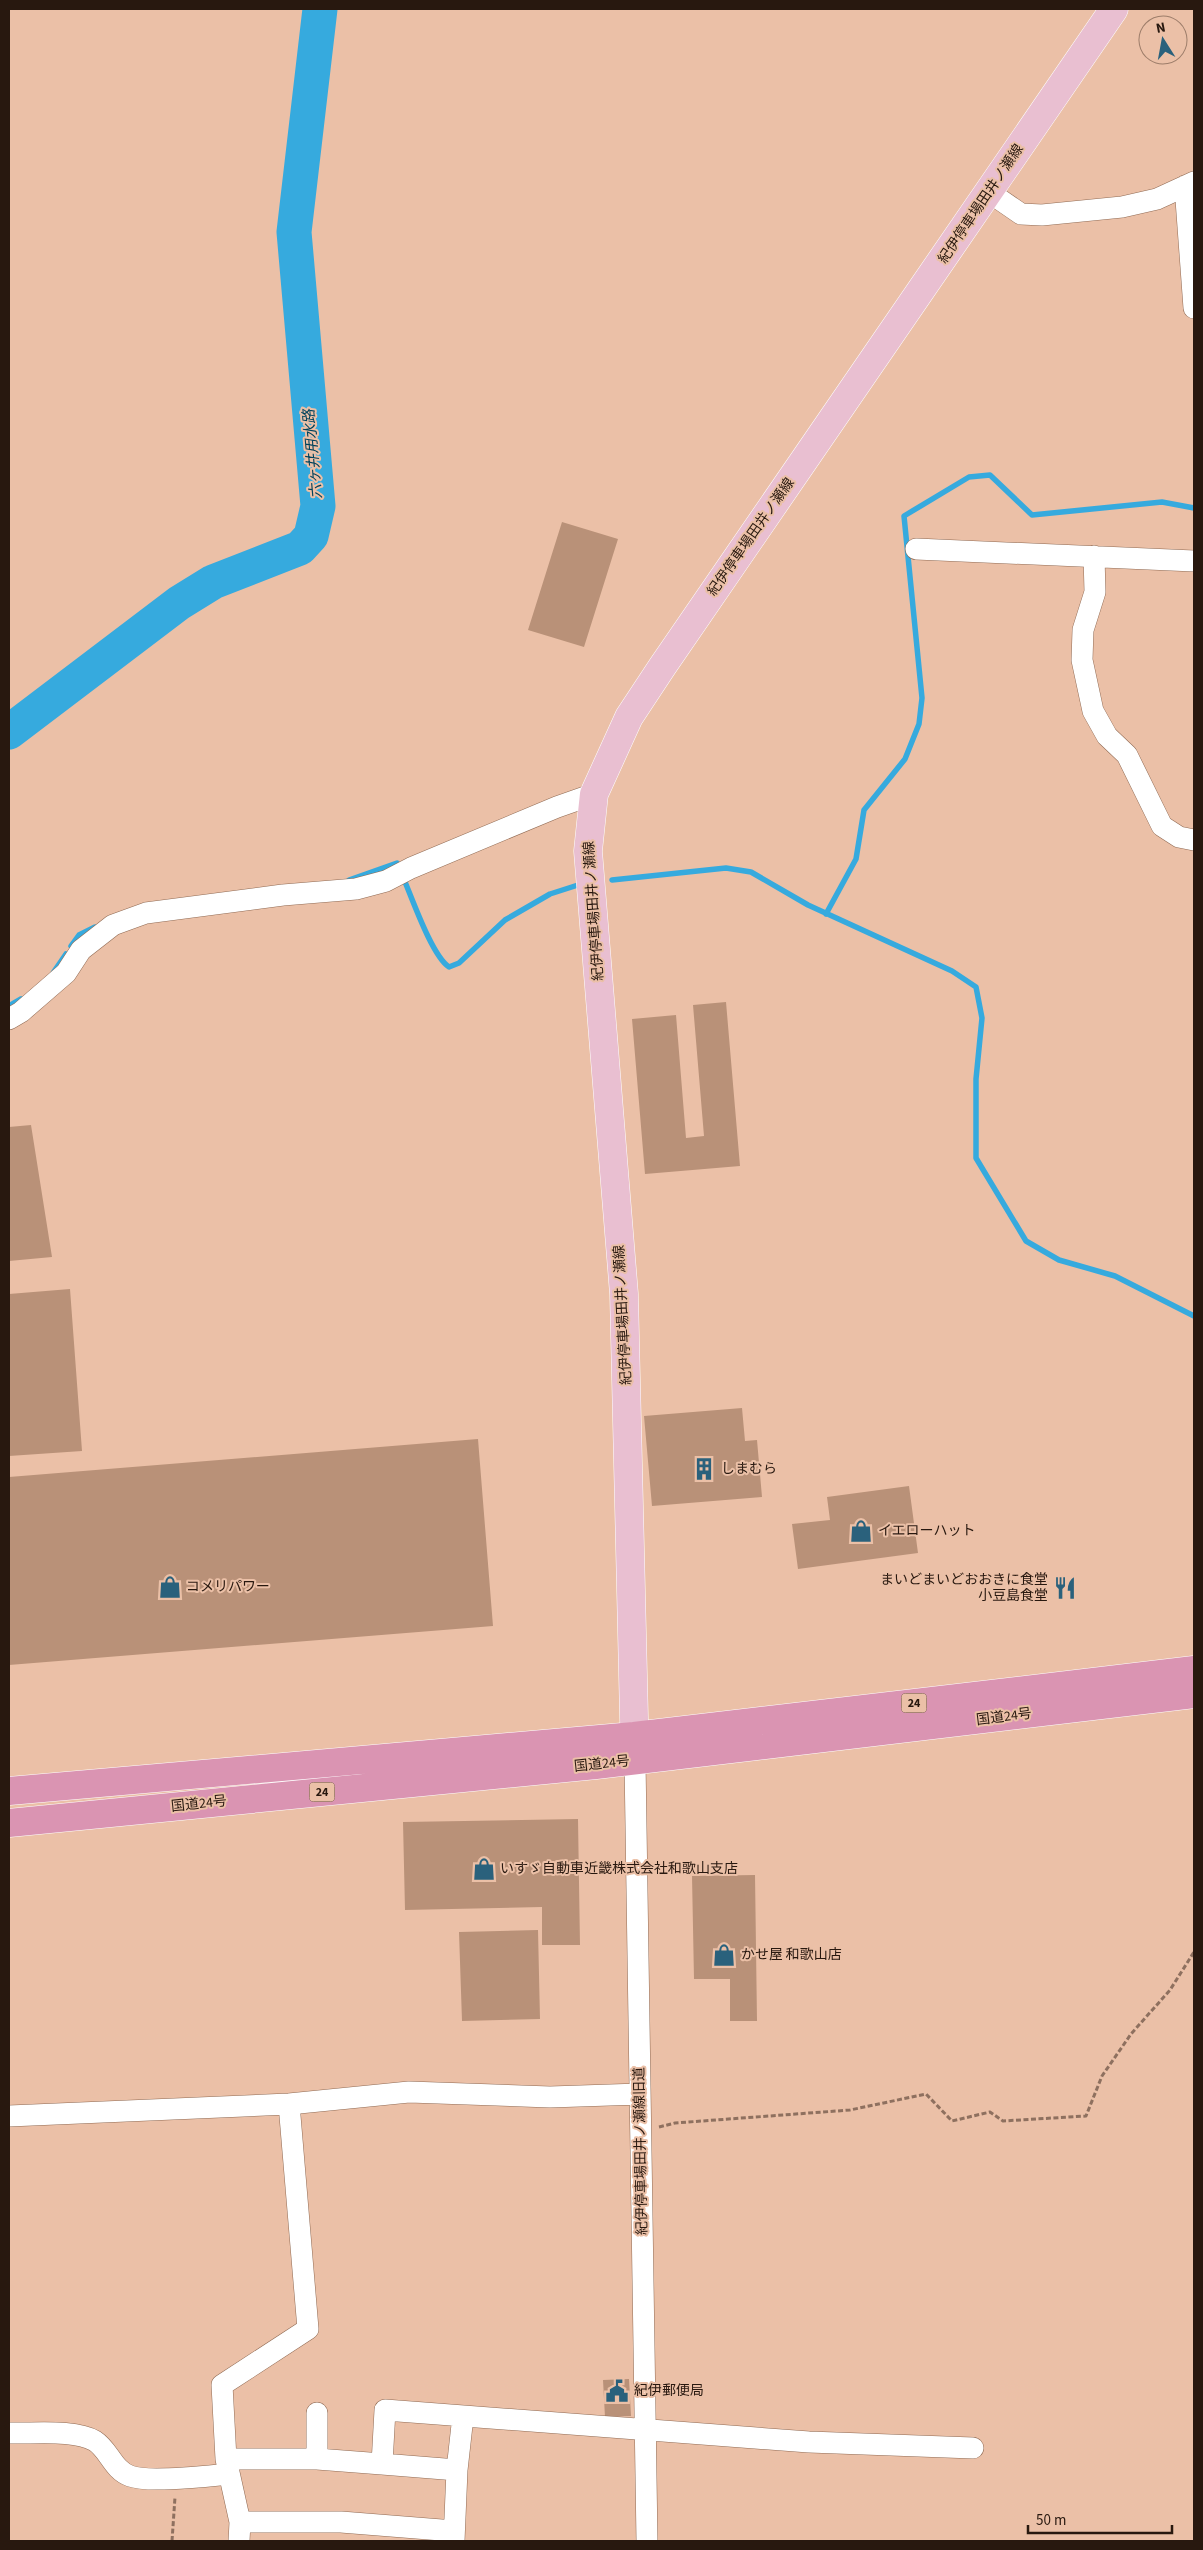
<svg xmlns="http://www.w3.org/2000/svg" width="1203" height="2550" font-family="'Source Sans 3','Noto Sans JP',sans-serif">
  <style>
    .lines { fill: none; stroke-linecap: round; stroke-linejoin: round }
    .stream { stroke: #36aade; stroke-width: 5.5 }
    .river { stroke: #36aade; stroke-width: 35 }
    .building { fill: #b99178 }
    .minor-casing { stroke: #906a53; stroke-width: 22 }
    .major-casing { stroke: #fff; stroke-width: 29 }
    .highway-casing { stroke: #fff; stroke-width: 29 }
    .path { stroke: #8e705f; stroke-width: 3; stroke-dasharray: 5 2.5; stroke-linecap: butt }
    .minor { stroke: #fff; stroke-width: 21 }
    .major { stroke: #e9bfd1; stroke-width: 28 }
    .highway { stroke: #da94b2; stroke-width: 28 }
    .labels { text-anchor: middle; dominant-baseline: central; stroke-width: 4; stroke-linejoin: round; paint-order: stroke }
    .shield { fill: #ebc0a7; stroke: #624a3d; stroke-width: 1 }
    .shield-label { font-size: 12px; font-weight: bold; fill: #28180f }
    .street-label { font-size: 14px; fill: #28180f; stroke: #ebc0a7 }
    .poi-label { font-size: 14px; fill: #28180f; stroke: #ebc0a7; text-anchor: start }
    .water-label { font-size: 15px; font-style: italic; fill: #00425c; stroke: #ebc0a7 }
  </style>
  <rect width="100%" height="100%" fill="#ebc0a7"/>
  <g class="lines">
    <path class="stream" d="M 403,877 C 412,898 432,956 449,967 L 459,963 L 505,920 L 550,894 L 578,885
      M 349,880 L 397,863 L 399,869
      M 612,880 L 726,868 L 751,872 L 808,905 L 952,971 L 976,987 L 982,1018 L 976,1079 L 976,1158 L 1026,1241 L 1059,1260 L 1115,1276 L 1194,1316
      M 826,914 L 856,859 L 864,810 L 905,759 L 919,724 L 922,698 L 904,516 L 969,477 L 990,475 L 1032,515 L 1162,502 L 1194,508
      M 71,946 L 79,935 L 95,927
      M 53,973 L 66,954
      M 9,1006 L 21,999"/>
    <path class="river" d="M 9,732 L 179,603 L 213,582 L 300,548 L 311,536 L 318,506 L 294,232 L 320,9"/>
  </g>
  <path class="building" d="M 562,522 L 618,539 L 584,647 L 528,630 Z
    M 726,1002 L 740,1166 L 645,1174 L 632,1019 L 676,1015 L 686,1138 L 704,1136 L 693,1005 Z
    M 31,1125 L 52,1257 L 9,1261 L 9,1127 Z
    M 70,1289 L 82,1451 L 9,1456 L 9,1294 Z
    M 742,1408 L 745,1441 L 757,1440 L 762,1497 L 652,1506 L 644,1416 Z
    M 478,1439 L 493,1626 L 9,1665 L 9,1477 Z
    M 909,1486 L 918,1553 L 798,1569 L 792,1524 L 830,1520 L 827,1497 Z
    M 578,1819 L 580,1945 L 542,1945 L 542,1907 L 405,1910 L 403,1822 Z
    M 755,1875 L 757,2021 L 730,2021 L 730,1979 L 694,1979 L 692,1876 Z
    M 538,1930 L 540,2019 L 462,2021 L 459,1932 Z
    M 629,2379 L 631,2416 L 605,2417 L 603,2380 Z"/>
  <g class="lines">
    <defs>
      <path id="minor" d="M 1185,186 L 1194,308
        M 989,192 L 1021,214 L 1042,215 L 1122,207 L 1157,199 L 1194,182
        M 916,549 L 1194,561
        M 1094,556 L 1095,592 L 1083,630 L 1082,660 L 1093,711 L 1107,736 L 1127,755 L 1162,826 L 1179,837 L 1194,840
        M 9,1019 L 21,1012 L 66,973 L 81,950 L 113,925 L 146,913 L 283,895 L 356,889 L 386,881 L 411,868 L 557,807 L 594,794
        M 635,1761 L 647,2541
        M 9,2116 L 289,2104 L 409,2092 L 550,2097 L 640,2094
        M 9,2433 C 33,2434 75,2429 95,2441 C 109,2450 113,2470 130,2476 C 149,2483 207,2476 229,2474
        M 226,2459 L 317,2459 L 382,2464 L 385,2410 L 809,2442 L 973,2448
        M 317,2459 L 317,2413
        M 382,2464 L 457,2470
        M 240,2522 L 341,2522 L 454,2531
        M 239,2541 L 240,2522 L 226,2459 L 222,2385 L 308,2329 L 289,2104
        M 454,2541 L 457,2470 L 463,2416"/>
      <path id="major" d="M 635,1760 L 624,1294 L 588,851 L 594,794 L 629,717 L 662,667 L 1114,9"/>
      <path id="highway" d="M 9,1791 L 634,1736 L 1194,1670
        M 9,1823 L 596,1765 L 1194,1694"/>
    </defs>
    <use href="#minor" class="minor-casing"/>
    <use href="#major" class="major-casing"/>
    <use href="#highway" class="highway-casing"/>
    <path class="path" d="M 659,2127 L 675,2123 L 850,2110 L 926,2094 L 952,2121 L 990,2112 L 1003,2121 L 1086,2116 L 1102,2076 L 1131,2034 L 1170,1990 L 1194,1952
      M 172,2541 L 175,2497"/>
    <use href="#minor" class="minor"/>
    <use href="#major" class="major"/>
    <use href="#highway" class="highway"/>
  </g>
  <defs>
    <symbol id="building-bare" viewBox="-9 -9 18 18"><path d="M-4-6H4V6H1V3H-1V6H-4ZM-2.5-4.3h1.7v1.8h-1.7ZM.8-4.3h1.7v1.8H.8ZM-2.5-1h1.7V.8h-1.7ZM.8-1h1.7V.8H.8Z" fill="#2a617c" stroke="#ebc0a7" stroke-width="2.5" paint-order="stroke"/></symbol>
    <symbol id="shop-bare" viewBox="-9 -9 18 18"><path d="M-5-2.5h2.3a2.7 3.5 0 0 1 5.4 0H5L5.5 6h-11ZM-1.5-2.5h3a1.5 2.3 0 0 0-3 0Z" fill="#2a617c" stroke="#ebc0a7" stroke-width="2.5" paint-order="stroke"/></symbol>
    <symbol id="restaurant-bare" viewBox="-9 -9 18 18"><path d="M-5-6h1v4h1v-4h1v4h1v-4h1v5L-1.5 .5V6h-2V.5L-5-1ZM5-6V6H3V1.5H1.5Q1.5-4 5-6Z" fill="#2a617c" stroke="#ebc0a7" stroke-width="2.5" paint-order="stroke"/></symbol>
    <symbol id="civic-bare" viewBox="-9 -9 18 18"><path d="M-.6-6.5H3V-4.5H.6V-3L4-1V1h2V6H-6V1h2V-1L-.6-3ZM-1.2 2.5V6h2.4V2.5Z" fill="#2a617c" stroke="#ebc0a7" stroke-width="2.5" paint-order="stroke"/></symbol>
  </defs>
  <g fill-rule="evenodd">
    <use href="#building-bare" x="688" y="1453" width="32" height="32"/>
    <use href="#shop-bare" x="845" y="1515" width="32" height="32"/>
    <use href="#shop-bare" x="154" y="1571" width="32" height="32"/>
    <use href="#restaurant-bare" x="1049" y="1572" width="32" height="32"/>
    <use href="#shop-bare" x="468" y="1853" width="32" height="32"/>
    <use href="#shop-bare" x="708" y="1939" width="32" height="32"/>
    <use href="#civic-bare" x="601" y="2375" width="32" height="32"/>
  </g>
  <g class="labels">
    <g class="shield">
      <rect x="901.5" y="1693.5" width="25" height="19" rx="4"/>
      <rect x="309.5" y="1782.5" width="25" height="19" rx="4"/>
    </g>
    <g class="shield-label">
      <text x="914" y="1703">24</text>
      <text x="322" y="1792">24</text>
    </g>
    <g class="street-label">
      <text transform="translate(981 204) rotate(-56)">紀伊停車場田井ノ瀬線</text>
      <text transform="translate(751 537) rotate(-55)">紀伊停車場田井ノ瀬線</text>
      <text transform="translate(594 911) rotate(-94)">紀伊停車場田井ノ瀬線</text>
      <text transform="translate(623 1315) rotate(-93)">紀伊停車場田井ノ瀬線</text>
      <text transform="translate(1004 1717) rotate(-7)">国道24号</text>
      <text transform="translate(602 1764) rotate(-6)">国道24号</text>
      <text transform="translate(199 1804) rotate(-6)">国道24号</text>
      <text transform="translate(641 2151) rotate(-91)">紀伊停車場田井ノ瀬線旧道</text>
    </g>
    <g class="poi-label">
      <text x="721" y="1469">しまむら</text>
      <text x="878" y="1531">イエローハット</text>
      <text x="1048" y="1580" text-anchor="end">まいどまいどおおきに食堂<tspan x="1048" dy="16">小豆島食堂</tspan></text>
      <text x="186" y="1587">コメリパワー</text>
      <text x="500" y="1869">いすゞ自動車近畿株式会社和歌山支店</text>
      <text x="741" y="1955">かせ屋 和歌山店</text>
      <text x="634" y="2391">紀伊郵便局</text>
    </g>
    <g class="water-label">
      <text transform="translate(313 454) rotate(-95)">六ヶ井用水路</text>
    </g>
  </g>
  <rect width="1203" height="2550" fill="none" stroke="#28180f" stroke-width="20"/>
  <g transform="translate(1163 40) rotate(349)"><circle r="24" fill="#ebc0a7" stroke="#9d7d6a"/>
  <path d="M0-4L9 19L0 12L-9 19Z" fill="#2a617c"/>
  <text y="-8" font-size="14" font-weight="bold" text-anchor="middle" fill="#28180f">N</text>
  </g>
  <path d="M1028 2525v8h144v-8" fill="none" stroke="#28180f" stroke-width="2.5"/>
  <text x="1036" y="2525" font-size="15" fill="#28180f" stroke="#ebc0a7" stroke-width="4" paint-order="stroke">50 m</text>
</svg>
